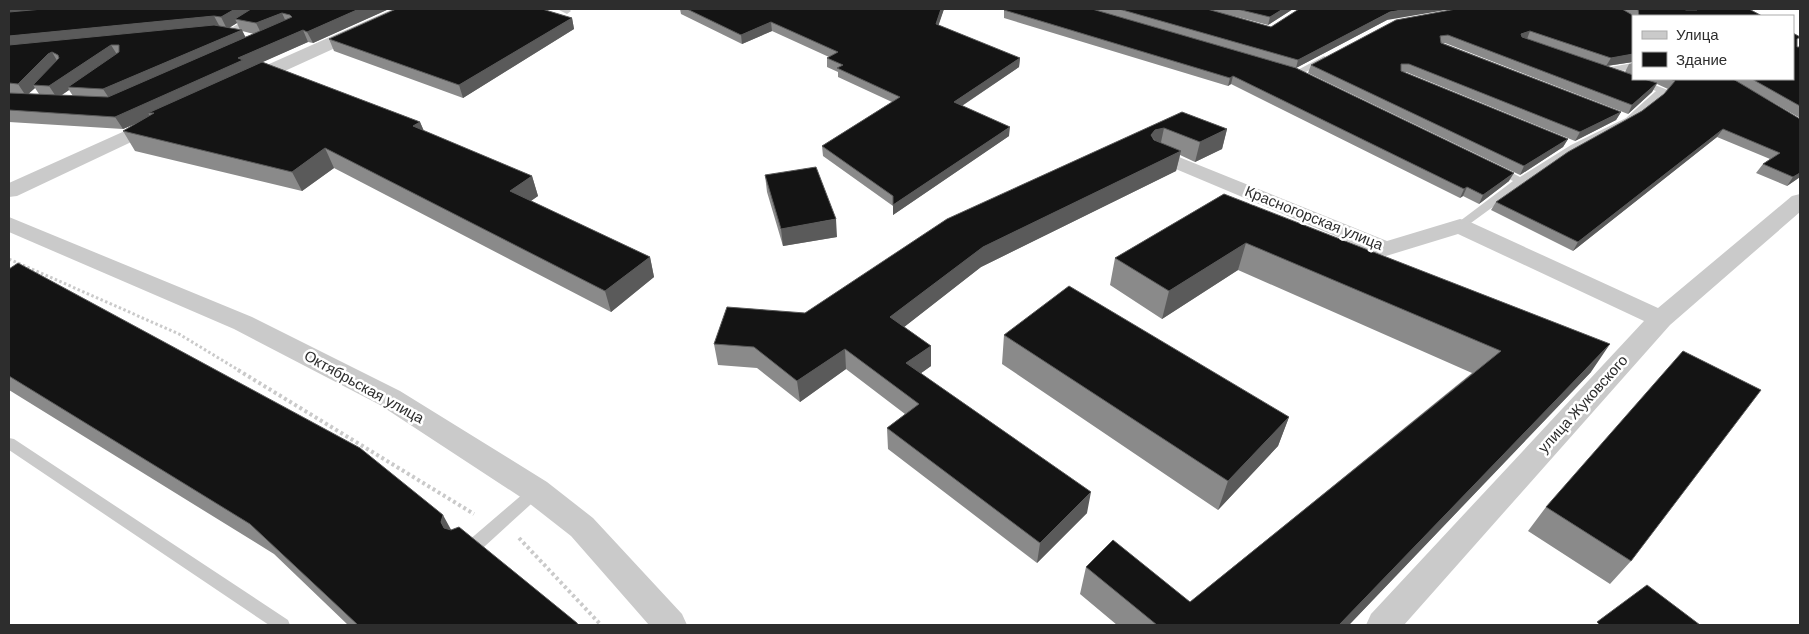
<svg xmlns="http://www.w3.org/2000/svg" width="1809" height="634" font-family="'DM Sans',sans-serif">
  <style>
    .lines { fill: none; stroke-linecap: round; stroke-linejoin: round }
    .path-far1 { stroke: #cacaca; stroke-width: 3; stroke-dasharray: 2.5 2.5; stroke-linecap: butt }
    .path { stroke: #cacaca; stroke-width: 4; stroke-dasharray: 3 3; stroke-linecap: butt }
    .service { fill: #cacaca; fill-rule: evenodd }
    .minor { fill: #cacaca; fill-rule: evenodd }
    .wall { fill: #8a8a8a; fill-rule: evenodd }
    .shaded-wall { fill: #5a5a5a }
    .building { fill: #141414; stroke: #5a5a5a }
    .labels { text-anchor: middle; dominant-baseline: central; stroke-width: 5; stroke-linejoin: round; paint-order: stroke }
    .street-label { font-size: 15px; fill: #2d2d2d; stroke: #fff }
  </style>
  <rect width="100%" height="100%" fill="#fff"/>
  <g class="lines">
    <path class="path-far1" d="M 9,259 L 179,334 L 240,371"/>
    <path class="path" d="M 238,370 L 474,514
      M 519,538 L 601,625"/>
    <path class="service" d="M 262,9 L 271,9 L 231,36 L 225,36 L 225,32 Z
      M 557,9 L 569,9 L 571,11 L 567,14 Z
      M 1324,56 L 1329,59 L 1327,61 L 1300,75 L 1294,75 L 1292,73 Z
      M 1633,63 L 1633,69 L 1605,74 L 1600,71 L 1605,68 Z
      M 1639,79 L 1668,90 C 1641,122 1610,130 1577,150 C 1537,174 1501,201 1464,228 L 1456,228 L 1454,226 L 1456,224 L 1513,181 L 1493,171 L 1492,169 L 1493,167 L 1501,167 L 1520,177 L 1571,145 L 1626,118 L 1656,91 L 1636,84 L 1636,80 Z
      M 9,438 L 14,439 L 288,620 L 290,625 L 269,625 L 9,450 Z
      M 536,485 L 541,487 L 543,491 L 541,495 L 473,557 L 467,559 L 461,557 L 459,552 L 461,547 L 531,487 Z"/>
    <path class="minor" d="M 393,9 L 414,9 L 412,13 L 254,85 L 247,87 L 240,85 L 238,81 L 240,77 Z
      M 156,117 L 163,119 L 166,123 L 163,127 L 17,196 L 9,197 L 9,183 Z
      M 1159,149 L 1387,241 L 1460,219 L 1468,221 L 1658,308 L 1792,196 L 1800,194 L 1800,212 L 1670,325 L 1404,625 L 1366,625 L 1371,614 L 1644,321 L 1458,234 L 1386,256 L 1378,254 L 1152,159 L 1149,155 L 1152,151 Z
      M 9,217 L 252,317 L 400,391 L 547,482 L 593,518 L 682,614 L 687,625 L 649,625 L 571,536 L 525,500 L 380,405 L 234,329 L 9,232 Z"/>
  </g>
  <path class="wall" d="M 9,9 L 389,9 L 313,43 L 308,42 L 262,62 L 420,122 L 424,131 L 532,176 L 538,196 L 531,201 L 650,257 L 654,277 L 611,312 L 334,168 L 302,191 L 135,151 L 123,131 L 140,122 L 123,129 L 9,122 ZM 237,23 L 240,30 L 229,28 ZM 242,31 L 254,34 L 245,37 ZM 35,88 L 39,94 L 28,94 ZM 69,90 L 73,96 L 62,95 Z
    M 680,9 L 944,9 L 938,25 L 1020,58 L 1019,67 L 962,106 L 1009,136 L 893,215 L 893,206 L 823,156 L 822,146 L 892,102 L 838,77 L 838,72 L 827,67 L 827,58 L 829,57 L 772,31 L 742,44 L 681,14 Z
    M 1004,9 L 1293,9 L 1268,25 L 1230,15 L 1271,27 L 1387,20 L 1296,68 L 1216,45 L 1509,181 L 1479,204 L 1463,196 L 1460,198 L 1231,84 L 1228,86 L 1004,18 Z
    M 1456,9 L 1749,9 L 1762,16 L 1633,16 L 1633,62 L 1607,66 L 1625,72 L 1629,64 L 1633,63 L 1633,79 L 1793,79 L 1797,43 L 1797,47 L 1800,47 L 1800,118 L 1751,90 L 1800,177 L 1787,186 L 1756,173 L 1763,164 L 1770,159 L 1717,137 L 1573,251 L 1491,210 L 1496,202 L 1642,111 L 1664,94 L 1668,89 L 1657,84 L 1652,92 L 1628,114 L 1445,43 L 1443,43 L 1621,112 L 1616,120 L 1575,141 L 1406,72 L 1404,72 L 1568,139 L 1563,147 L 1520,175 L 1308,73 L 1311,65 Z
    M 572,18 L 574,29 L 463,98 L 334,51 L 329,39 Z
    M 1182,112 L 1227,129 L 1222,149 L 1195,162 L 1180,155 L 1176,171 L 981,267 L 904,327 L 931,346 L 931,366 L 921,373 L 1087,513 L 1037,563 L 888,449 L 887,428 L 905,414 L 846,369 L 800,402 L 757,368 L 718,365 L 714,344 L 805,313 Z
    M 765,175 L 837,237 L 783,246 L 767,192 Z
    M 1224,194 L 1591,372 L 1349,625 L 1117,625 L 1080,594 L 1086,567 L 1190,602 L 1472,373 L 1238,270 L 1162,319 L 1110,285 L 1115,258 Z
    M 9,269 L 451,530 L 578,625 L 348,625 L 274,554 L 9,390 Z
    M 1004,335 L 1289,417 L 1278,446 L 1218,510 L 1002,364 Z
    M 1546,507 L 1631,561 L 1610,584 L 1528,531 Z"/>
  <path class="shaded-wall" d="M 9,9 L 88,9 L 9,17 Z
    M 235,9 L 259,9 L 235,19 L 237,23 L 227,29 L 221,17 Z
    M 359,9 L 389,9 L 313,43 L 307,32 Z
    M 941,9 L 944,9 L 936,33 L 936,24 Z
    M 1283,9 L 1293,9 L 1268,25 L 1270,17 Z
    M 1409,9 L 1452,9 L 1387,20 L 1296,68 L 1298,60 L 1390,12 Z
    M 282,13 L 287,24 L 262,35 L 256,23 Z
    M 214,16 L 220,27 L 9,48 L 9,36 Z
    M 572,18 L 574,29 L 463,98 L 459,85 Z
    M 771,22 L 772,31 L 742,44 L 741,35 Z
    M 242,30 L 248,42 L 111,101 L 103,89 Z
    M 303,30 L 308,42 L 247,69 L 154,113 L 148,113 L 151,117 L 123,129 L 115,117 L 238,58 Z
    M 1530,31 L 1527,39 L 1517,42 L 1521,34 Z
    M 111,45 L 118,56 L 68,87 L 69,90 L 57,98 L 49,86 Z
    M 52,52 L 59,64 L 33,85 L 35,88 L 26,96 L 18,84 L 48,54 Z
    M 1633,54 L 1633,62 L 1606,66 L 1611,58 Z
    M 1020,58 L 1019,67 L 954,111 L 954,102 Z
    M 1233,76 L 1231,84 L 1228,86 L 1230,78 Z
    M 1657,83 L 1652,92 L 1628,114 L 1632,105 Z
    M 1621,112 L 1616,120 L 1575,141 L 1580,132 Z
    M 420,122 L 428,141 L 413,126 Z
    M 1010,127 L 1009,136 L 893,215 L 893,205 Z
    M 1164,128 L 1160,147 L 1151,135 L 1155,130 Z
    M 1227,129 L 1222,149 L 1195,162 L 1200,142 Z
    M 1723,129 L 1717,137 L 1573,251 L 1578,242 Z
    M 1568,139 L 1563,147 L 1520,175 L 1524,166 Z
    M 325,148 L 334,168 L 302,191 L 292,172 Z
    M 1181,151 L 1176,171 L 981,267 L 890,338 L 890,317 L 983,247 Z
    M 1514,173 L 1509,181 L 1479,204 L 1483,195 Z
    M 1800,173 L 1800,177 L 1787,186 L 1793,177 Z
    M 532,176 L 538,196 L 516,211 L 510,191 Z
    M 1467,187 L 1463,196 L 1460,198 L 1464,189 Z
    M 836,219 L 837,237 L 783,246 L 781,229 Z
    M 1246,243 L 1238,270 L 1162,319 L 1169,291 Z
    M 650,257 L 654,277 L 611,312 L 605,291 Z
    M 1610,344 L 1591,372 L 1349,625 L 1339,625 Z
    M 931,346 L 931,366 L 906,384 L 906,363 Z
    M 845,349 L 846,369 L 800,402 L 797,381 Z
    M 1289,417 L 1278,446 L 1218,510 L 1228,481 Z
    M 1091,492 L 1087,513 L 1037,563 L 1040,543 Z
    M 443,515 L 460,546 L 457,553 L 441,522 Z"/>
  <path class="building" d="M 43,9 L 235,9 L 221,17 L 214,16 L 9,36 L 9,12 Z
    M 251,9 L 359,9 L 307,32 L 303,30 L 238,58 L 243,60 L 115,117 L 9,110 L 9,93 L 108,97 L 292,17 L 290,15 L 282,13 L 256,23 L 235,19 Z
    M 396,9 L 542,9 L 572,18 L 459,85 L 329,39 Z
    M 687,9 L 941,9 L 936,24 L 1020,58 L 954,102 L 1010,127 L 893,205 L 893,196 L 822,146 L 900,97 L 837,68 L 843,65 L 827,58 L 838,52 L 771,22 L 741,35 Z
    M 1004,9 L 1092,9 L 1296,68 L 1514,173 L 1483,195 L 1467,187 L 1464,189 L 1233,76 L 1230,78 L 1004,10 Z
    M 1119,9 L 1207,9 L 1271,27 L 1299,9 L 1409,9 L 1390,12 L 1298,60 Z
    M 1237,9 L 1283,9 L 1270,17 Z
    M 1456,9 L 1622,9 L 1634,16 L 1633,16 L 1633,54 L 1611,58 L 1530,31 L 1521,34 L 1522,37 L 1633,75 L 1633,79 L 1644,79 L 1657,83 L 1632,105 L 1448,35 L 1440,36 L 1441,43 L 1621,112 L 1580,132 L 1409,64 L 1401,64 L 1401,71 L 1568,139 L 1524,166 L 1311,65 L 1396,20 Z
    M 1638,9 L 1684,9 L 1686,10 L 1697,10 L 1698,9 L 1749,9 L 1762,16 L 1639,16 Z
    M 214,25 L 242,30 L 103,89 L 68,87 L 119,52 L 119,45 L 111,45 L 49,86 L 33,85 L 59,58 L 58,55 L 52,52 L 48,54 L 18,84 L 9,83 L 9,45 Z
    M 1793,33 L 1800,37 L 1797,39 L 1797,47 L 1800,47 L 1800,106 L 1752,79 L 1793,79 Z
    M 262,62 L 420,122 L 413,126 L 532,176 L 510,191 L 650,257 L 605,291 L 325,148 L 292,172 L 123,131 L 154,113 L 148,113 Z
    M 1670,79 L 1733,79 L 1800,119 L 1800,173 L 1793,177 L 1763,164 L 1780,153 L 1723,129 L 1578,242 L 1496,202 L 1568,152 L 1642,111 L 1664,94 L 1675,81 Z
    M 1182,112 L 1227,129 L 1200,142 L 1164,128 L 1155,130 L 1151,135 L 1154,140 L 1181,151 L 983,247 L 890,317 L 931,346 L 906,363 L 1091,492 L 1040,543 L 887,428 L 919,404 L 845,349 L 797,381 L 754,347 L 714,344 L 727,307 L 805,313 L 947,219 Z
    M 816,167 L 836,219 L 781,229 L 765,175 Z
    M 1224,194 L 1610,344 L 1339,625 L 1157,625 L 1086,567 L 1113,540 L 1190,602 L 1501,351 L 1246,243 L 1169,291 L 1115,258 Z
    M 18,263 L 360,448 L 443,515 L 441,522 L 444,528 L 451,530 L 459,527 L 577,623 L 578,625 L 358,625 L 250,524 L 9,376 L 9,269 Z
    M 1069,286 L 1289,417 L 1228,481 L 1004,335 Z
    M 1683,351 L 1761,390 L 1631,561 L 1546,507 Z
    M 1647,585 L 1700,625 L 1600,625 L 1597,622 Z"/>
  <g class="labels">
    <g class="street-label">
      <text transform="translate(1314 218) rotate(22)">Красногорская улица</text>
      <text transform="translate(364 387) rotate(29)">Октябрьская улица</text>
      <text transform="translate(1583 404) rotate(-48)">улица Жуковского</text>
    </g>
  </g>
  <rect width="1809" height="634" fill="none" stroke="#2d2d2d" stroke-width="20"/>
  <rect x="1632" y="15" width="162" height="65" fill="#ffffff" stroke="#ababab"/>
  <rect x="1642" y="31" width="25" height="8" fill="#cacaca" stroke="#ababab"/>
  <text x="1676" y="40" font-size="15" fill="#2d2d2d">Улица</text>
  <rect x="1642" y="52" width="25" height="15" fill="#141414" stroke="#ababab"/>
  <text x="1676" y="65" font-size="15" fill="#2d2d2d">Здание</text>
</svg>
